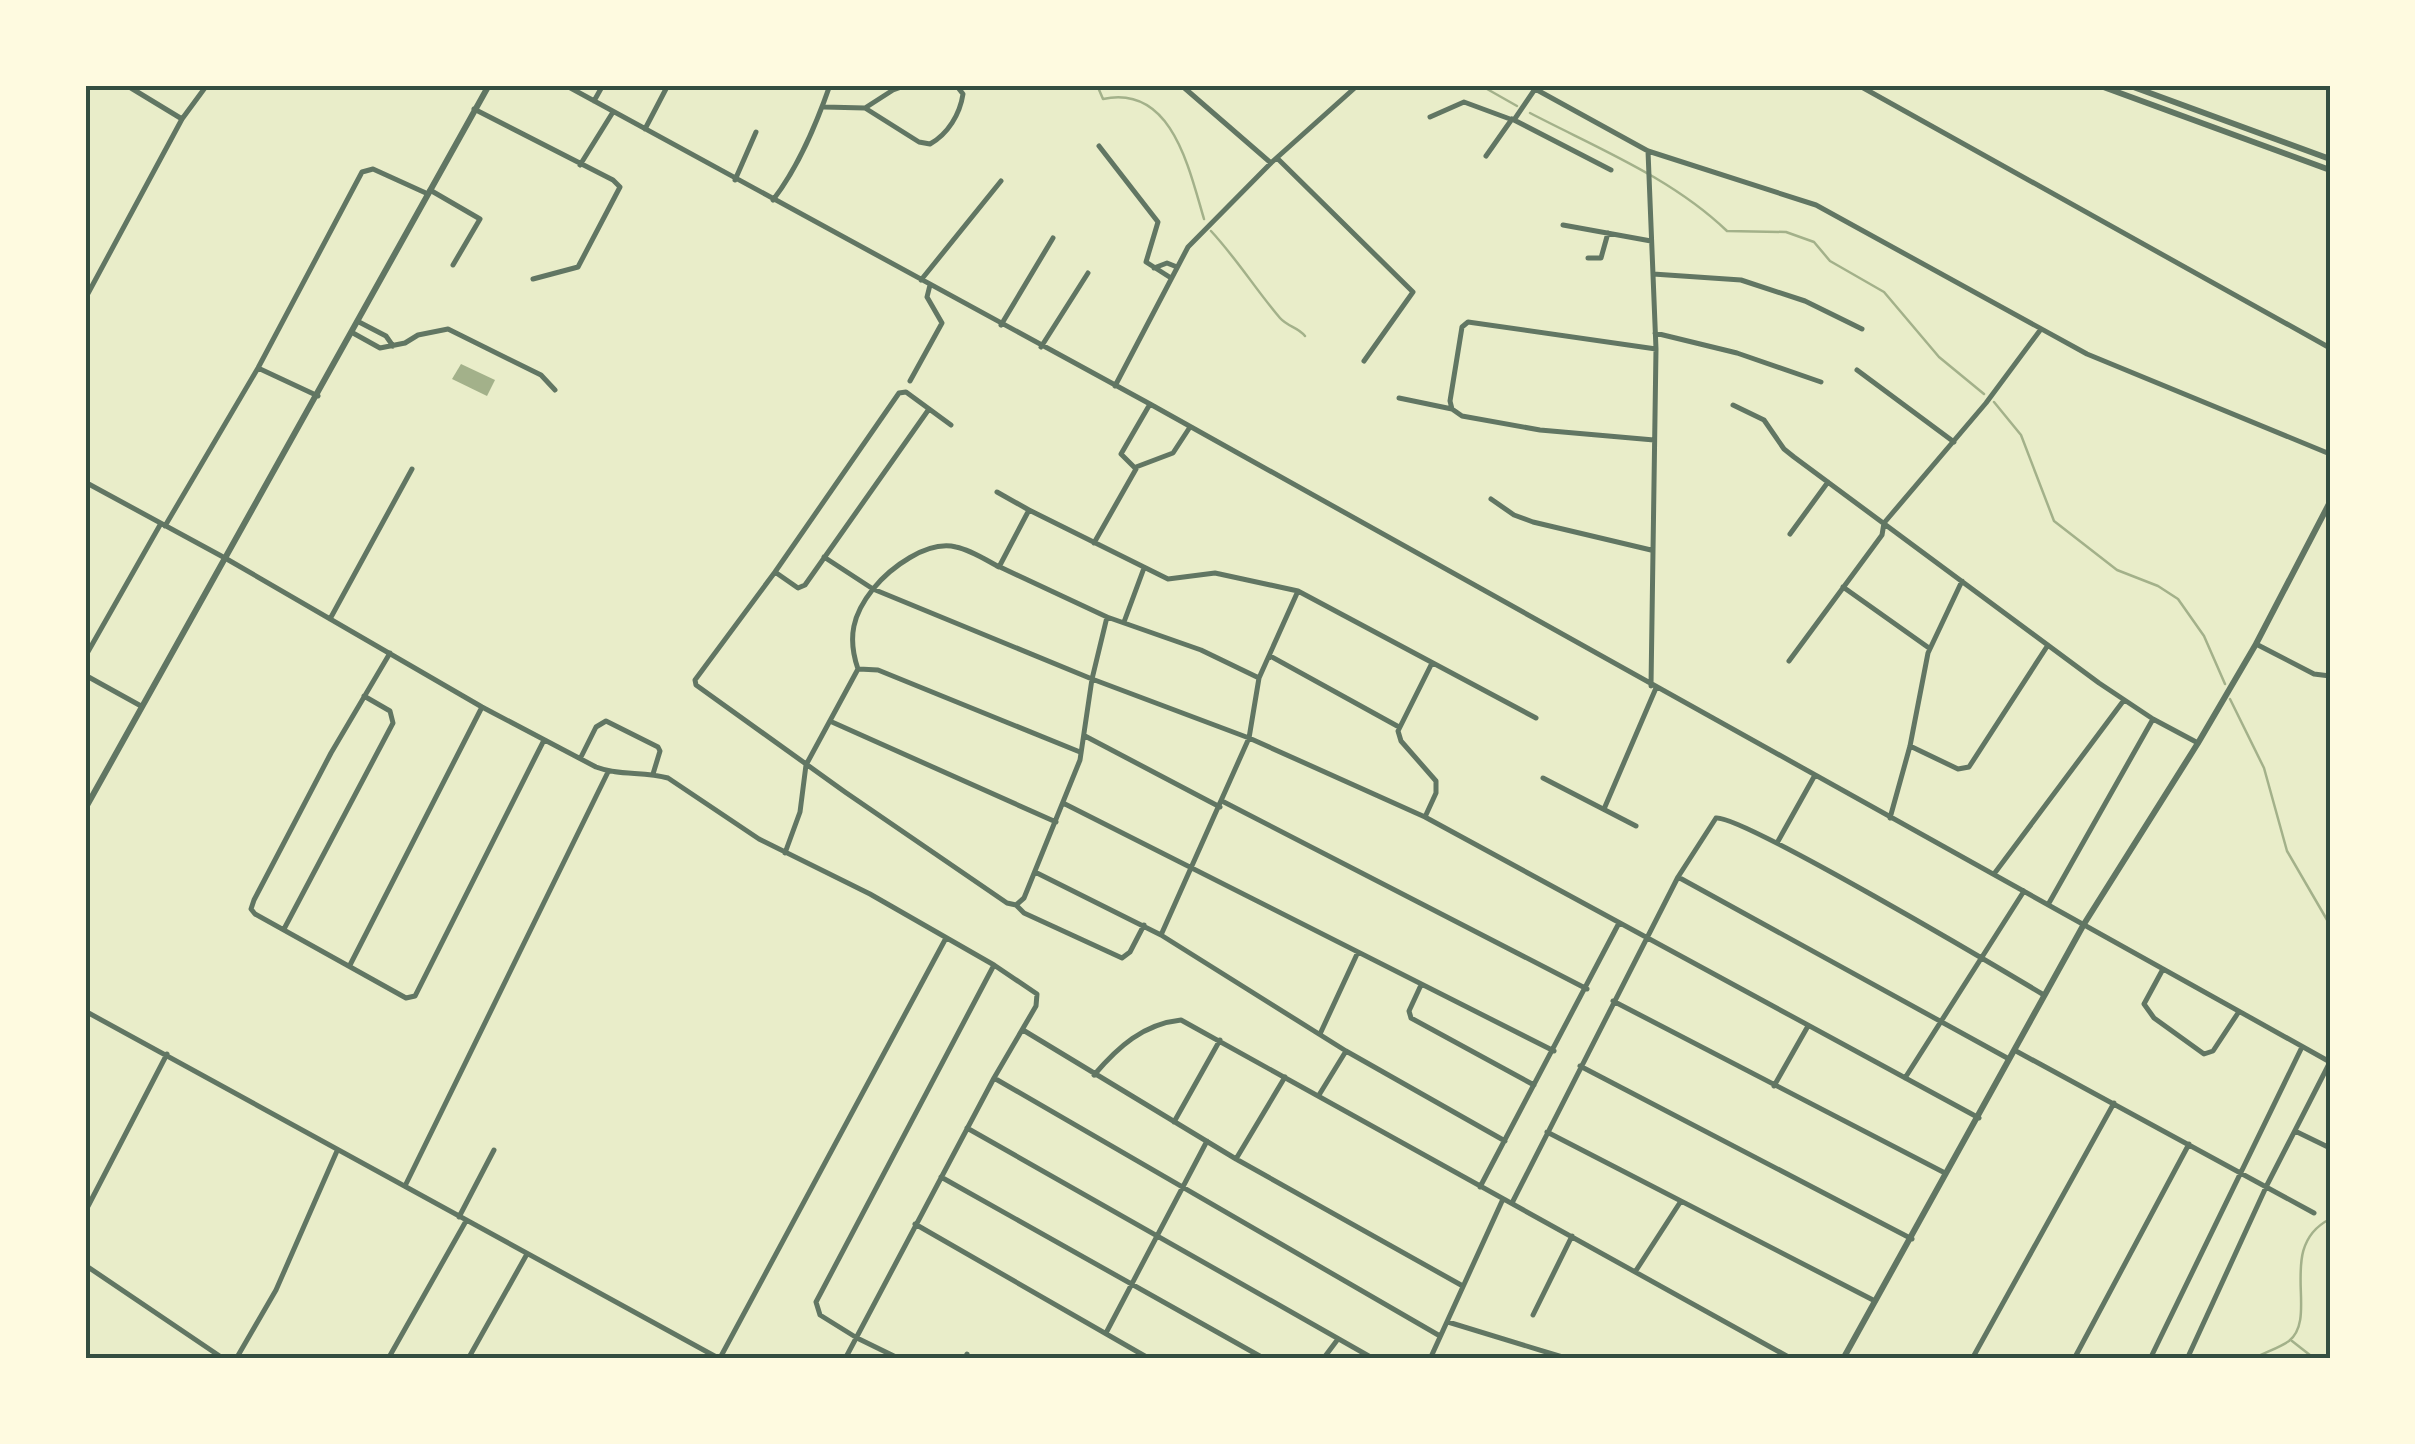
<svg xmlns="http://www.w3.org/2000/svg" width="2415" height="1444" font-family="Signika,sans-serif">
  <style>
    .water { fill: #a3b18a }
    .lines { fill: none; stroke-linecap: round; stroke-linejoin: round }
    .stream { stroke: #a3b18a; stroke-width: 2.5 }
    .minor { stroke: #617663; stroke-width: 5 }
    .tertiary { stroke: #617663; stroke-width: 6 }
    .neatline { fill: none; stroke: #344e41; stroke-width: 4 }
  </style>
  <rect width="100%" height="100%" fill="#e9edc9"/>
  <path class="water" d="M 461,364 L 495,380 L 487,396 L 452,379 Z"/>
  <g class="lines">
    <path class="stream" d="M 1097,85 L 1103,99 C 1172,84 1189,169 1204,219
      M 1480,85 L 1517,106
      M 1530,113 C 1597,148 1672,178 1727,231 L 1786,232 L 1814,242 L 1830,261 L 1884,292 L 1939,357 L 1984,394
      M 1211,231 C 1237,259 1256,290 1280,318 C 1288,327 1298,327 1305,336
      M 1994,402 L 2021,435 L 2054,521 L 2117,570 L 2158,586 L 2178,599 L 2204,636 L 2225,684
      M 2230,699 L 2264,768 L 2287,851 L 2330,925
      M 2292,1341 L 2315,1359
      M 2253,1359 C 2263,1353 2279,1348 2289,1341 C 2320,1316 2275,1247 2330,1219"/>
    <path class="minor" d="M 126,85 L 182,119
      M 565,85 L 1150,404 L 2330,1062
      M 1181,85 L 1271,163
      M 1528,85 L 1648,151 L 1816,205 L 2087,354 L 2330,454
      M 1858,85 L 2330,348
      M 1535,89 L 1514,120 L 1611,170
      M 594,101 L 603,85
      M 824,107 L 865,108 L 919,142 L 930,144 C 948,134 960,114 963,94 L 956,85
      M 865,108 L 893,90 L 907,85
      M 474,109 L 613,180 L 620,187 L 578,267 L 533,279
      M 1430,117 L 1464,102 L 1510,119
      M 645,129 L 668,85
      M 1099,146 L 1158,222 L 1146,262 L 1171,278
      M 1648,151 L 1656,349 L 1651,686
      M 1486,156 L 1512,119
      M 1277,158 L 1413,292 L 1364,361
      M 580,165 L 613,112
      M 735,180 L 756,132
      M 430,190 L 480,219 L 453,265
      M 773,200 C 799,166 816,125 830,85
      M 1563,225 L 1651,241
      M 1588,258 L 1601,258 L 1608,233
      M 1154,268 L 1167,263 L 1177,267
      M 1653,274 L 1741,280 L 1805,301 L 1862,329
      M 921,280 L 1001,181
      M 85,299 L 182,119 L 207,85
      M 359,322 L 386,336 L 393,346
      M 1001,325 L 1053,238
      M 353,333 L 380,348 L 405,343 L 418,335 L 448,329 L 541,375 L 555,390
      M 1655,333 L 1737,353 L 1821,382
      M 1041,347 L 1088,273
      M 258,368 L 318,396
      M 1857,370 L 1954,442
      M 910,381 L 942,323 L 927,297 L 930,285
      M 1115,386 L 1188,247 L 1271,163 L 1358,85
      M 1399,398 L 1452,409
      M 1733,405 L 1764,420 L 1784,449 L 1794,457 L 2099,683 L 2153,719 L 2198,743
      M 951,425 L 906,392 L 899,393 L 775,572 L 695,680 L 696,685 L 845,792 L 1007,903 L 1016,905 L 1024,898 L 1080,760 L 1092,679 L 1107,617
      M 1654,440 L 1540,430 L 1462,416 L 1452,409 L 1450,401 L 1462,327 L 1468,322 L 1656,349
      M 1136,467 L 1173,453 L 1190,427
      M 85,482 L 225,558 L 482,707 L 596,767 C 619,776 644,771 668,778 L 759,839 L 870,894 L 994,965 L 1037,994 L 1036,1006 L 994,1078 L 845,1359
      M 997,492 L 1029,510
      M 1491,499 L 1514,515 L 1533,522 L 1651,550
      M 165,526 L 258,368 L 362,172 L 373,169 L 428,194
      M 1790,534 L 1828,482
      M 1094,543 L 1136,469 L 1121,454 L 1150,404
      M 824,557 L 873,589 C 890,568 927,540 956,547 C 971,550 986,560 999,567 L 1029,510 L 1168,579 L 1215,573 L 1298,591 L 1536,718
      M 1000,567 L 1107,617 L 1201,650 L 1259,678
      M 775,572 L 798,588 L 805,585 L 929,409
      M 1843,587 L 1929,648
      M 330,619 L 412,469
      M 1124,622 L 1144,568
      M 2256,644 L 2314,674 L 2330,676
      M 390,653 L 331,753 L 254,900 L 251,909 L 255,914 L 406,998 L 415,996 L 544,740
      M 1270,656 L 1399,727
      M 85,657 L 160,525
      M 1789,661 L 1882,535 L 1884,523 L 1986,403 L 2041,329
      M 859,669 L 878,670 L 1080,752
      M 85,675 L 141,706
      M 832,722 L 1056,822
      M 1085,736 L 1220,807
      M 1910,746 L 1958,769 L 1969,767 L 2048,645
      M 581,757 L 596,727 L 606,721 L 658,747 L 660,751 L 653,774
      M 1543,778 L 1636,826
      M 1222,801 L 1587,989
      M 1063,803 L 1554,1051
      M 1604,809 L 1656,688
      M 1425,817 L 1436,793 L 1436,781 L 1401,741 L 1398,731 L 1432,663
      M 1890,818 L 1910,746 L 1928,653 L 1962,581
      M 1777,843 L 1815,775
      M 785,853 L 800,812 L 806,765 L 858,669 C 847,637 853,614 873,589 L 1092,679 L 1249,738 L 1425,817 L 1979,1118
      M 1035,872 L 1161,935 L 1346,1051 L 1505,1141
      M 1994,874 L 2124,700
      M 1678,877 L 2009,1059
      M 2049,903 L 2153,719
      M 1016,905 L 1024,913 L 1122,958 L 1130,952 L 1144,925
      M 284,929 L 393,723 L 390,711 L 364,696
      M 1161,935 L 1249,738 L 1259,678 L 1298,591
      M 350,965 L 482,707
      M 2163,969 L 2144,1004 L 2154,1018 L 2204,1054 L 2213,1051 L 2238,1013
      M 1421,985 L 1409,1011 L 1411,1018 L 1534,1085
      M 1613,1001 L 1945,1173
      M 85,1011 L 720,1359
      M 1023,1030 L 1236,1159 L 1461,1285
      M 1320,1034 L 1358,952
      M 2016,1051 L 2314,1213
      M 1580,1066 L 1912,1239
      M 1094,1075 C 1118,1047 1143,1024 1181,1020 L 1792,1359
      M 994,1078 L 1440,1336
      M 1905,1078 L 2024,891
      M 1774,1086 L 1808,1026
      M 1319,1095 L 1346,1051
      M 1174,1122 L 1220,1040
      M 967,1128 L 1374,1359
      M 2295,1131 L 2330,1148
      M 1547,1132 L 1875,1301
      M 1236,1159 L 1285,1077
      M 941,1177 L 1265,1359
      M 405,1186 L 608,772
      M 1480,1187 L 1619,923
      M 1512,1203 L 1678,877 L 1716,818 C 1740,814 2004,971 2044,995
      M 85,1212 L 167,1054
      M 459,1217 L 494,1150
      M 915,1224 L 1150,1359
      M 85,1265 L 224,1359
      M 1635,1272 L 1681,1201
      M 1533,1315 L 1572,1236
      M 1448,1322 L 1569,1359
      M 1106,1333 L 1207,1141
      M 720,1358 L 946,938
      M 236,1359 L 276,1290 L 337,1151
      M 388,1359 L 466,1221
      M 468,1359 L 527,1254
      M 900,1359 L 857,1338 L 820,1315 L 816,1302 L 994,965
      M 965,1359 L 967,1354
      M 1323,1359 L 1338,1339
      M 1430,1359 L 1503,1199
      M 1972,1359 L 2114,1103
      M 2074,1359 L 2189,1144
      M 2150,1359 L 2302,1047
      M 2187,1359 L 2267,1185 L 2330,1062"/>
    <path class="tertiary" d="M 2098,85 L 2330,170
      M 2128,85 L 2330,159
      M 85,809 L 489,85
      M 1843,1359 L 2084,924 L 2198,743 L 2256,644 L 2330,502"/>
  </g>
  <rect width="2415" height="1444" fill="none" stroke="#fefae0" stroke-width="175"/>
  <rect x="88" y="88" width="2240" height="1268" class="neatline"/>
</svg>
